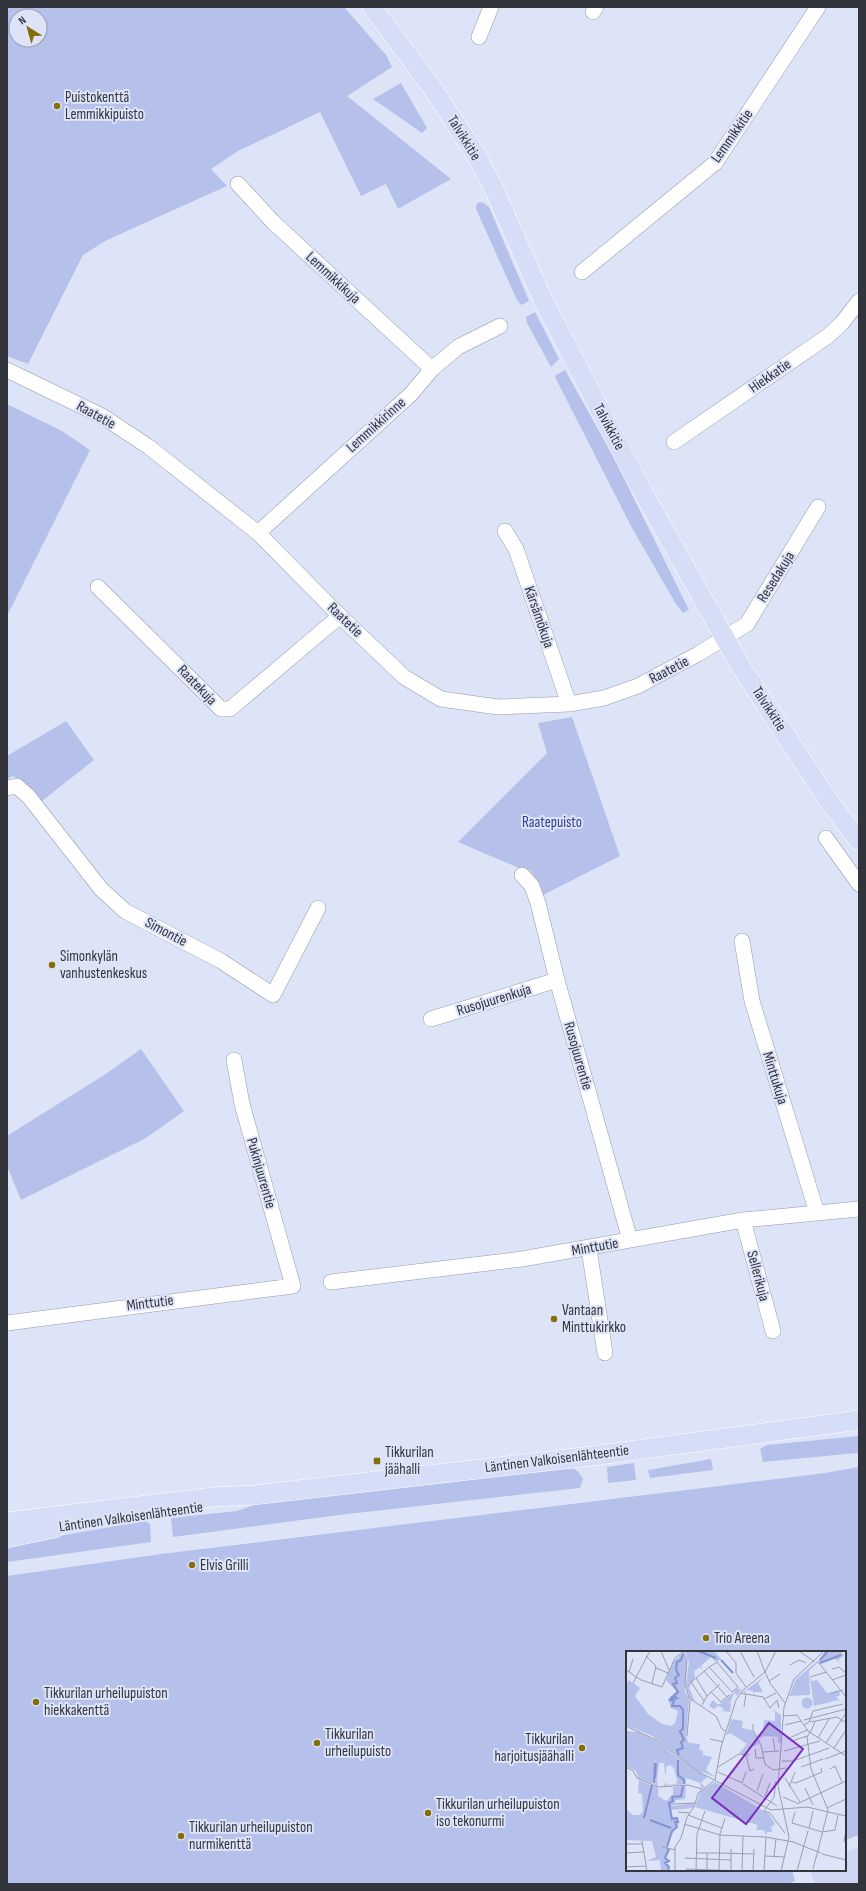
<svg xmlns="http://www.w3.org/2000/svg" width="866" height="1891" font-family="'Sofia Sans Condensed',sans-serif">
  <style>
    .built { fill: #cfd6f1 }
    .green { fill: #b5c1ea; fill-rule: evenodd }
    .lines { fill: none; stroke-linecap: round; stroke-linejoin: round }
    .minor-casing { stroke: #949aac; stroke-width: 16 }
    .major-casing { stroke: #fff; stroke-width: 20 }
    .minor { stroke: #fff; stroke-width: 15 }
    .major { stroke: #d6def7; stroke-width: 19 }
    .poi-dot { fill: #866d0a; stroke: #dee4f8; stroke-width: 1.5 }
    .labels { text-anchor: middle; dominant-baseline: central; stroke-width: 4; stroke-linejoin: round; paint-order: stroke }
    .poi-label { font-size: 15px; fill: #33353d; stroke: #dee4f8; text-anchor: start }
    .street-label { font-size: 15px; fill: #33353d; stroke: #dee4f8 }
    .park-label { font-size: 15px; fill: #303d8a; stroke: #dee4f8 }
    .inset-river { fill: none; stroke: #8293d3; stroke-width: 2 }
    .inset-road { fill: none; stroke: #9a9ead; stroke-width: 1 }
    .view { fill: #7b2cbf; fill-opacity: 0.15; stroke: #7b2cbf; stroke-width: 2 }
    .inset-edge { fill: none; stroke: #33353d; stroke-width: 2 }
  </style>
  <rect width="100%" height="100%" fill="#dee4f8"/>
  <path class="built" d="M 859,1847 L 859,1884 L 815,1884 L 810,1870 L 845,1870 L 845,1852 Z"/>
  <path class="green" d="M 7,7 L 344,7 L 386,55 L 392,67 L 347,96 L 451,179 L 398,209 L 386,184 L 361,196 L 320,112 L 238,151 L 211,169 L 227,186 L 107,240 L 83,255 L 28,364 L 7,356 ZM 16,16 L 40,16 L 40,40 L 16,40 Z
    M 401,83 L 427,128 L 422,133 L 373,99 Z
    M 479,202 L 484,203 L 489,207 L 529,301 L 521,305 L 517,300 L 476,209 L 476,205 Z
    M 535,312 L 559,359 L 551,367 L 527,323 L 526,317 Z
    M 565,370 L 612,454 L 689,610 L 683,613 L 676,604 L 632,528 L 555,377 L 556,375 Z
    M 7,404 L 62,431 L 90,450 L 7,616 Z
    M 572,717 L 620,856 L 541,896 L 535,877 L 530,870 L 519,868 L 458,842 L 547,753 L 538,723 Z
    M 66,721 L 94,760 L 42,801 L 34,790 L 13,776 L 7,779 L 7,756 Z
    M 141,1049 L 184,1111 L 146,1138 L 21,1200 L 7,1166 L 7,1136 L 104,1075 Z
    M 859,1436 L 859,1452 L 857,1453 L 763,1462 L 760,1449 L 767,1445 Z
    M 711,1459 L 713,1470 L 650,1478 L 648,1470 Z
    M 634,1463 L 636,1480 L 608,1483 L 607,1467 Z
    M 567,1466 C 575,1468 579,1471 583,1479 L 580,1488 L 339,1515 L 173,1537 L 171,1518 L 237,1511 L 254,1505 L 323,1493 Z
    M 859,1467 L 859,1835 L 845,1840 L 845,1652 L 627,1652 L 627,1870 L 792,1870 L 795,1881 L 788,1884 L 7,1884 L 7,1576 L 161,1554 L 825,1473 Z
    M 145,1521 L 150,1524 L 151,1542 L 7,1562 L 7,1545 Z"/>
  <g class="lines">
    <defs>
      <path id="minor" d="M 593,12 L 596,7
        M 479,37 L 491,7
        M 238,184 L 273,222 L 432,369
        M 582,272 L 715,163 L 818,7
        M 7,370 L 102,416 L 149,447 L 258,533 L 340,616 L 404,677 L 441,699 L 498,707 L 569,704 L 604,698 L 638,686 L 698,654 L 747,624 L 818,507
        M 674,442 L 828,336 L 842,323 L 859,301
        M 505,531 L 516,549 L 569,704
        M 258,533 L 411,394 L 432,369 L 458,347 L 500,326
        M 98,587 L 221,709 L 230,709 L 340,616
        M 7,788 L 17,786 L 29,797 L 101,889 L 125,911 L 221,961 L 273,995 L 318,908
        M 826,838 L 859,884
        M 522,875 L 532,886 L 538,903 L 557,980 L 630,1240
        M 742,941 L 752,1001 L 817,1213
        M 431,1019 L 557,980
        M 743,1220 L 773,1331
        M 589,1249 L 605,1353
        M 331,1282 L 522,1259 L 743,1220 L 859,1209
        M 7,1323 L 293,1286 L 242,1104 L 234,1060"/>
      <path id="major" d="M 372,7 L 431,86 L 476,155 L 493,187 L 544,302 L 639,485 L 741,667 L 828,800 L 859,841
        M 7,1522 L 213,1497 L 254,1495 L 592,1456 L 859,1420
        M 7,1538 L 55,1528"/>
    </defs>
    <use href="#minor" class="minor-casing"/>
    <use href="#major" class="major-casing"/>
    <use href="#minor" class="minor"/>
    <use href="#major" class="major"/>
  </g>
  <g class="poi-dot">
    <circle cx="57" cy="106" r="4"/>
    <circle cx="52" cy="965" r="4"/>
    <circle cx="554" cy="1319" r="4"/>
    <rect x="373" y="1457" width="8" height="8" rx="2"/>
    <circle cx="192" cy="1565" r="4"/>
    <circle cx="706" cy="1638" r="4"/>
    <circle cx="36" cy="1702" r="4"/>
    <circle cx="317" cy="1743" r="4"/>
    <circle cx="582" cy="1748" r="4"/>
    <circle cx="428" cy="1813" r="4"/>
    <circle cx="181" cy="1836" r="4"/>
  </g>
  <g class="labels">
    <g class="poi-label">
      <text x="65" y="97">Puistokenttä<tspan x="65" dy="17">Lemmikkipuisto</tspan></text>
      <text x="60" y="956">Simonkylän<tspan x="60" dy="17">vanhustenkeskus</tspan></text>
      <text x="562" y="1310">Vantaan<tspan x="562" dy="17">Minttukirkko</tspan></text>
      <text x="385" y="1452">Tikkurilan<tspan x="385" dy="17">jäähalli</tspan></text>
      <text x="200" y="1565">Elvis Grilli</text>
      <text x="714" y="1638">Trio Areena</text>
      <text x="44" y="1693">Tikkurilan urheilupuiston<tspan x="44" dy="17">hiekkakenttä</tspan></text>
      <text x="325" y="1734">Tikkurilan<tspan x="325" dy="17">urheilupuisto</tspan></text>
      <text x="574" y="1739" text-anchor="end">Tikkurilan<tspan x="574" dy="17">harjoitusjäähalli</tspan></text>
      <text x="436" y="1804">Tikkurilan urheilupuiston<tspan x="436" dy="17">iso tekonurmi</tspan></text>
      <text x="189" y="1827">Tikkurilan urheilupuiston<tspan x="189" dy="17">nurmikenttä</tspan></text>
    </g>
    <g class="street-label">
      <text transform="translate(732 136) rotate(-55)">Lemmikkitie</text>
      <text transform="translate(464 138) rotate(58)">Talvikkitie</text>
      <text transform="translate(333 278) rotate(43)">Lemmikkikuja</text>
      <text transform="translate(770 376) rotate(-35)">Hiekkatie</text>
      <text transform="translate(96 415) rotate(29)">Raatetie</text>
      <text transform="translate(376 425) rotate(-42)">Lemmikkirinne</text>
      <text transform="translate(609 427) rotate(62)">Talvikkitie</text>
      <text transform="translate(776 577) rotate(-58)">Resedakuja</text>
      <text transform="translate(539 617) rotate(71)">Kärsämökuja</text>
      <text transform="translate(345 620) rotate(44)">Raatetie</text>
      <text transform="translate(669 670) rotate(-28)">Raatetie</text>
      <text transform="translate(197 685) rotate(46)">Raatekuja</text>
      <text transform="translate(769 709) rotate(57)">Talvikkitie</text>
      <text transform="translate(166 932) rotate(28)">Simontie</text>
      <text transform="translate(494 1000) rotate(-17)">Rusojuurenkuja</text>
      <text transform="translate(578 1056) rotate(74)">Rusojuurentie</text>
      <text transform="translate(775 1078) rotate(73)">Minttukuja</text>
      <text transform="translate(261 1173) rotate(74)">Pukinjuurentie</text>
      <text transform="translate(595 1247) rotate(-10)">Minttutie</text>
      <text transform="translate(758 1276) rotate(75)">Sellerikuja</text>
      <text transform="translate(150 1303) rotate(-7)">Minttutie</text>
      <text transform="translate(557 1459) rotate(-7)">Läntinen Valkoisenlähteentie</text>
      <text transform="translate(131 1517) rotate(-8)">Läntinen Valkoisenlähteentie</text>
    </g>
    <g class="park-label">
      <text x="552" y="822">Raatepuisto</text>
    </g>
  </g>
  <g transform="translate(626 1651)">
    <rect width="220" height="220" fill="#dee4f8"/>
    <path d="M 58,0 L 88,0 L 95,8 L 90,11 L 85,6 L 75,15 L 77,20 L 74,16 L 68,20 L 69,27 L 63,37 L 69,50 L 64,48 L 60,34 L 63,11 ZM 199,0 L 215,0 L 218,4 L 212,9 L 215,12 L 209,8 L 190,13 L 183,20 L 184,44 L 163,45 L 170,28 L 194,8 ZM 57,2 L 61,11 L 59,40 L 63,48 L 60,86 L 63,92 L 74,93 L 73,98 L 77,100 L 77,104 L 86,106 L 80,119 L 89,126 L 73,120 L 26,85 L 0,74 L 0,33 L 3,29 L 14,37 L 9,45 L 22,63 L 36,73 L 45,75 L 49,72 L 52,60 L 45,57 L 42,48 L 50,40 L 40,29 L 48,10 ZM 139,25 L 132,32 L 137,41 L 129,41 L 128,44 L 127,40 L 120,39 L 119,43 L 117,41 ZM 184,27 L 186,30 L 191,29 L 201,42 L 213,40 L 214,44 L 210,46 L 216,52 L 212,49 L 188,55 ZM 112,37 L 115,39 L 111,45 L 108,41 L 105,51 L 102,51 L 105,52 L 104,61 L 97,60 L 97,57 L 92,55 L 88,58 L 83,55 L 87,49 L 91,53 L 94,53 ZM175.5 52a5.5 5.5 0 1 1 11 0a5.5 5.5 0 1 1-11 0ZM 145,57 L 155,64 L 155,93 L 151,91 L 152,86 L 138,85 L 133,88 L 131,85 L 137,79 L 138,69 L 149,70 L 149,61 ZM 105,68 L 117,70 L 116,77 L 126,79 L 132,88 L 133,93 L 120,99 L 124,105 L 113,102 L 121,93 L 104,82 L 100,85 ZM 0,75 L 32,91 L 60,114 L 45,101 L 81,126 L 75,132 L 79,136 L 75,137 L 74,132 L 60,127 L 60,133 L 38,135 L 39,131 L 41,134 L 50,133 L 51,129 L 48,117 L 44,114 L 40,116 L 40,123 L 39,123 L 38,112 L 33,112 L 31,130 L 32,135 L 37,135 L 32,135 L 29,134 L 30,103 L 28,133 L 12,127 L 10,120 L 0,115 L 0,80 L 11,81 ZM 13,129 L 32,137 L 32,145 L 40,150 L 47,143 L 47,136 L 60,135 L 59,148 L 50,149 L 47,155 L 68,152 L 67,157 L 45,159 L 45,165 L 52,167 L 53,172 L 40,194 L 44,198 L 39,207 L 44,210 L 39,213 L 43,216 L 42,220 L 35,220 L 34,209 L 20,210 L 30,206 L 26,190 L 0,189 L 0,158 L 7,164 L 14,164 L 17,160 L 16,143 L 12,142 ZM 89,131 L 143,163 L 149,173 L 145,176 L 146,181 L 141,181 L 140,185 L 138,179 L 130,179 L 132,174 L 69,156 L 74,141 Z" fill="#b5c1ea"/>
    <path class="inset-river" d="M 72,0 L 90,7M 95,9 L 107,22M 194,9 L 202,0M 194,12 L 215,4M 53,104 L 51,99 L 57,97 L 55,91 L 58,89 L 54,80 L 57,78 L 57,59 L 54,55 L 46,55 L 48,50 L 44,49 L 46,46 L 47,48 L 51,47 L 48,45 L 52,41 L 47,33 L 51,32 L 49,27 L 53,24 L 50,19 L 51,11 L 55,9 L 57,3M 52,109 L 52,124 L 58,129 L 58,133M 29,127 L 30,112M 28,132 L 29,112M 18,167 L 26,134M 24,169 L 45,177M 41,196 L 46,180 L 51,176 L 49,171 L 52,171 L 51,167 L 46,168 L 43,152 L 47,150 L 46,146 L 55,145 L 57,135M 42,220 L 43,216 L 39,212 L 43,210 L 39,207 L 43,198"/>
    <path class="inset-road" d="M 35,0 L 43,19M 56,0 L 61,9 L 59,32 L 63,47 L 90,65 L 96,78 L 100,80M 100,0 L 110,12 L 110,22 L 120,36M 114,0 L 128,26M 131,0 L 139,21M 173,0 L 189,11M 20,5 L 30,15 L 26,33M 193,12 L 220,46M 164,14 L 173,9 L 180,12M 30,17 L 42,22M 206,18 L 213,16 L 220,22M 0,19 L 15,29 L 36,36 L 49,7 L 57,1M 78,20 L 101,46M 3,21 L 7,8M 139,21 L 144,32 L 159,52M 184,26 L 200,21M 70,27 L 81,45M 206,29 L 220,24M 143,30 L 154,23M 7,32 L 24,0M 85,41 L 95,51 L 103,44M 114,42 L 137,46 L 144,57 L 151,49 L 153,57M 205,42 L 217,39M 138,48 L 150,42M 78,50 L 65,31 L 81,18 L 83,16 L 88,13 L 91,11 L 112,36 L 106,41 L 83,16M 76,54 L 81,45 L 94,33M 118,56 L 120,43M 157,65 L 171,64 L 182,80 L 220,105M 178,69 L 220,58M 184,71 L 211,66 L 220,72M 127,73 L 127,79 L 135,94 L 139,113 L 147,119 L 160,117M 159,74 L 175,70M 178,74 L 183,71 L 187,60 L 217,53M 0,75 L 30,89 L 75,122M 184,81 L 181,86 L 185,118 L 202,159 L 190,207M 184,82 L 189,71M 61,85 L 64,49M 147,87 L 149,100M 192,87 L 203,68M 84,88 L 97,91M 161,88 L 181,79M 166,90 L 181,85M 200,92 L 220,62M 208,97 L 220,79M 129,98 L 130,107 L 138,107M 158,100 L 194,90M 137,101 L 153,100M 199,108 L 220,100M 156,110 L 167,110 L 203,97M 0,116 L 7,120 L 11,127 L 32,136 L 62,134 L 76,138M 92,116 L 113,103 L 120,104 L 124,120 L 128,118M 175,116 L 197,108M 204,118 L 209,115 L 216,131M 73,121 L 145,159 L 181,156 L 220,165M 92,121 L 116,132 L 120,121M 159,127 L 174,151M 89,129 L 95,96 L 110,49 L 116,40 L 139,21 L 150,0M 150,130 L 148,146 L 138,160 L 144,162 L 159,182M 166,131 L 170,132 L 196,121 L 195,117M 117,133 L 151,155M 163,136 L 169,121M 179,137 L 187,154M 131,140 L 137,123M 139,145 L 144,132M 157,146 L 171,152M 48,153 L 69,152M 171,153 L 220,130M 201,157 L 220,148M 52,161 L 64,162M 169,161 L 166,172 L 196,181 L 209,179 L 212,164M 62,164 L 96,177M 58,173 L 94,184 L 139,186 L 168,191M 183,177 L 187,160M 220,179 L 218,190 L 220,192M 16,190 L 21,220M 167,191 L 195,202M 0,193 L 17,193M 36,196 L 49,199M 0,202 L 18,201M 70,202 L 94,202M 94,202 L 128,203M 196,203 L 220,209M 139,205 L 159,206M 148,205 L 150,188M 59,207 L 81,208M 81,208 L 105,209M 0,216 L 20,215M 60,218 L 116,220M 187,218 L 190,206M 81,219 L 81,202M 93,219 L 94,183 L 99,167M 49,220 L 49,196 L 55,187 L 61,166 L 68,156 L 72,142 L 88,130M 70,220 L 71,183 L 79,160M 105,220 L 105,198M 116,220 L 117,185M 127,220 L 128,198M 138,220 L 140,186M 155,220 L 163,186 L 152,135 L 158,56 L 168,28 L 198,0M 171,220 L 182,180"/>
    <path class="view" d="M 143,72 L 177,98 L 120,173 L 86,147 Z"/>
    <rect width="220" height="220" class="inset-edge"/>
  </g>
  <rect width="866" height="1891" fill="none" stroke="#33353d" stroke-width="16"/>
  <g transform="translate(28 28) rotate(323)"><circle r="19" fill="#dee4f8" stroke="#9a9ead"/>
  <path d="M0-3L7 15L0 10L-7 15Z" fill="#866d0a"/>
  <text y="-6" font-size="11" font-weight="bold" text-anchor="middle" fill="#33353d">N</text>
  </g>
</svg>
